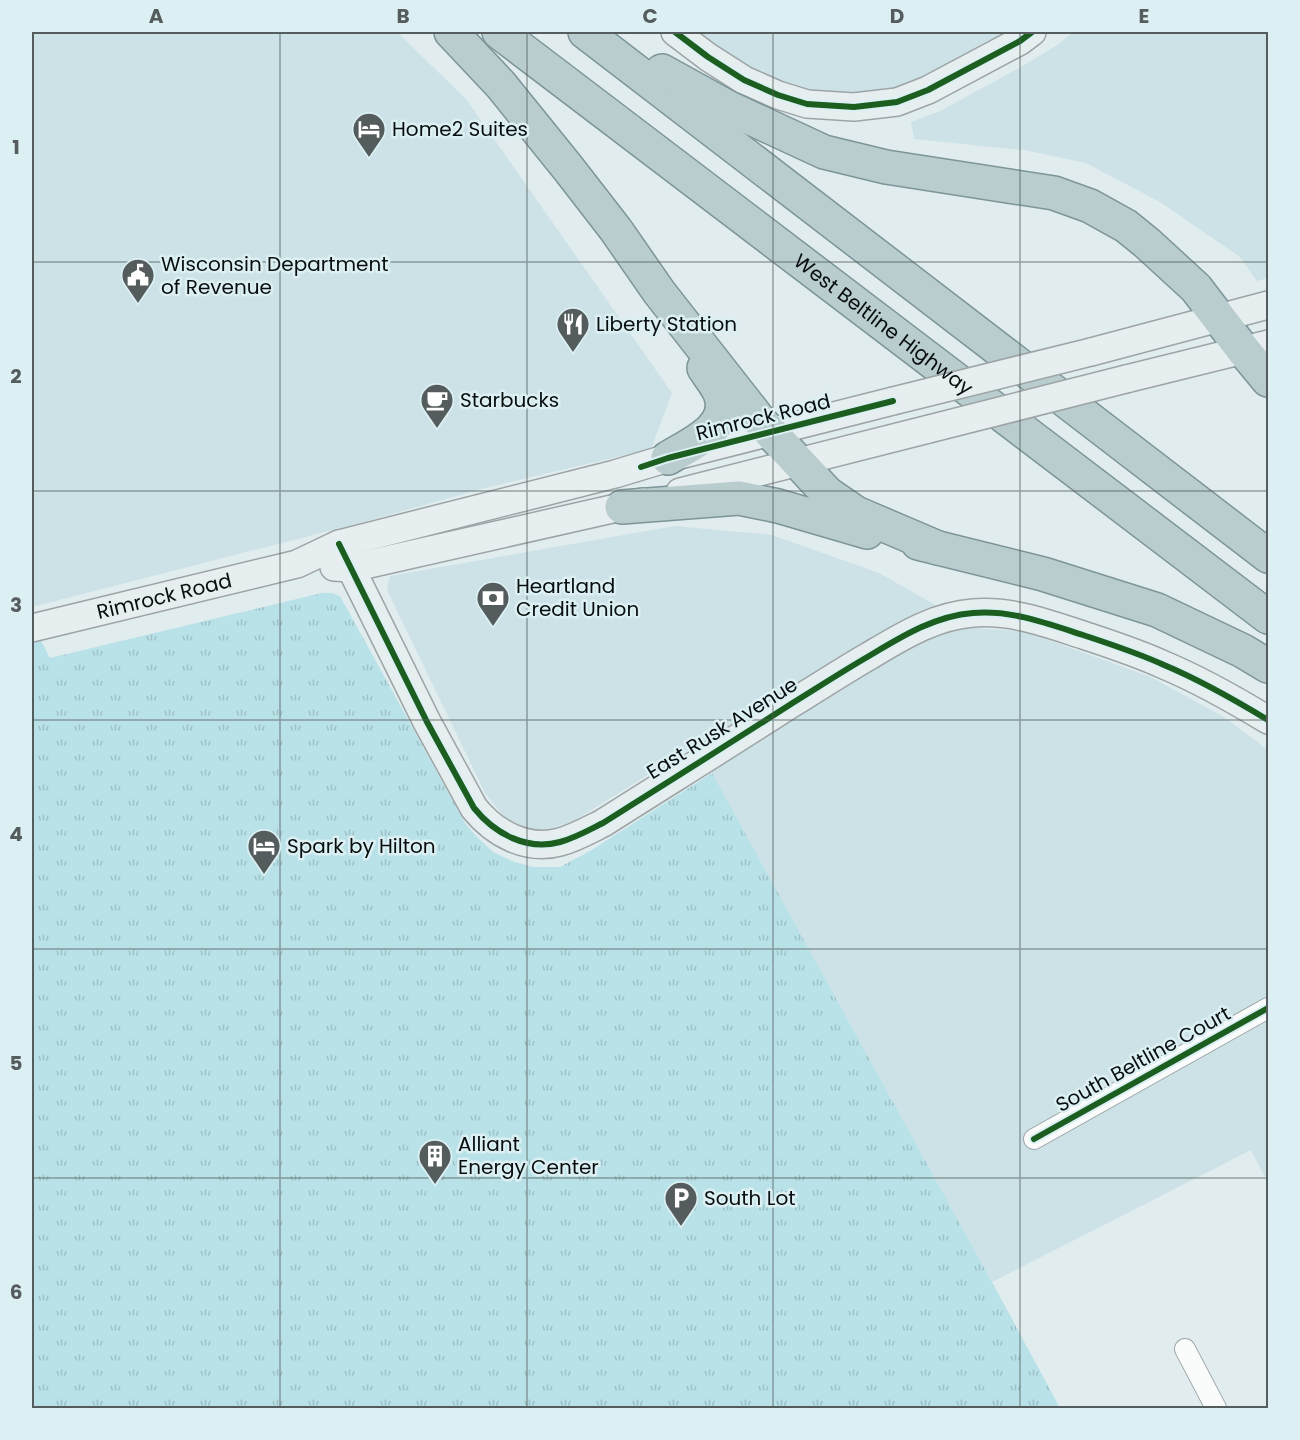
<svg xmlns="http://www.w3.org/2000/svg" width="1300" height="1440" font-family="Poppins,sans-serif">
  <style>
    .built { fill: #cde2e6 }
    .park { fill: url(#park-tufts) }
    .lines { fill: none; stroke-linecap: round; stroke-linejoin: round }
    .street-casing { stroke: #9ca4a6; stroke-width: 22 }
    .secondary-casing { stroke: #9ca4a6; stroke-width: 30 }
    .highway-casing { stroke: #7d9598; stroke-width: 36 }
    .street { stroke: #fafcfc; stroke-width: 20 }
    .secondary { stroke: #e7eeef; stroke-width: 27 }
    .highway { stroke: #b9ccce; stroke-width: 33 }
    .secondary-bridge-casing { stroke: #9ca4a6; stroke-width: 30; stroke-linecap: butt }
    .secondary-bridge { stroke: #e7eeef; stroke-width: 27 }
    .cycleway-casing { stroke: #dcf0f3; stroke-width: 10 }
    .cycleway { stroke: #1b5e20; stroke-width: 6 }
    .grid { fill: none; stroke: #545c5d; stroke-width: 1.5; stroke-opacity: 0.55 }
    .labels { text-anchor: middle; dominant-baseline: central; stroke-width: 5; stroke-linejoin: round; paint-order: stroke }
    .poi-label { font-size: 20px; fill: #080e0f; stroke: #dcf0f3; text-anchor: start }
    .street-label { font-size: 20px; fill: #080e0f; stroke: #dcf0f3 }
    .neatline { fill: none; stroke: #545c5d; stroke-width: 2 }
    .grid-label { font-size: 20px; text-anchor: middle; font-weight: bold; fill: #545c5d }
  </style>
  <defs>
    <pattern id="park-tufts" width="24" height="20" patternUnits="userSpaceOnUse" patternTransform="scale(1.5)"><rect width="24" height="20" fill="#b9e2e8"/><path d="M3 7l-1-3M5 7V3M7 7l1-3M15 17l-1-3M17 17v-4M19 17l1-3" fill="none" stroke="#9ec1c6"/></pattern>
  </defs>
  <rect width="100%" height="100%" fill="#e1ecee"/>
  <path class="built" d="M 32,32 L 397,32 L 466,99 L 672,393 L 651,449 L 485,488 L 356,524 L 32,607 Z
    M 675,32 L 1032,32 L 928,90 L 807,104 Z
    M 1073,32 L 1268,32 L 1268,278 L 1257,281 L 1240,257 L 1160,202 L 1086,163 L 1024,150 L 914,139 L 911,122 L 940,111 L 1019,68 L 1059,44 Z
    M 675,526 L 772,535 L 879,573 L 976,628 L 1026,632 L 1151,677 L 1224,717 L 1268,750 L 1268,1183 L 1251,1150 L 992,1282 L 696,745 L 572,822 L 539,832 L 506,819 L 485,793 L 387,590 L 390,576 Z"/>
  <path class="park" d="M 322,593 L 332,593 L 340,596 L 465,823 L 476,836 L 493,852 L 512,861 L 532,867 L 560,867 L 590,851 L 712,773 L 992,1282 L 1060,1408 L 32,1408 L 32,623 L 50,658 Z"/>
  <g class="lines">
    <defs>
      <path id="street" d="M 1034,1139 L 1268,1008
        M 1185,1349 L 1216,1408"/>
      <g id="secondary">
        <path d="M 675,32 L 708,57 L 744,80 L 778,95 L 807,104 L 854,107 L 897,102 L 928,90 L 1020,41 L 1032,32"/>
        <path d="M 1091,352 L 1268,305"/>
        <path d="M 1126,379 L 1268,344"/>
        <path d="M 680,492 L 929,429"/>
        <path d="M 339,544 L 427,722 L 474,808 C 495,834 527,851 560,842 C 575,838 589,830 603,823 C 666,783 729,744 791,704 C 817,688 843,671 869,656 C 901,637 934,616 973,613 C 1012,610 1046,623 1083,635 C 1110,644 1138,653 1164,665 C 1200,680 1235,700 1268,720"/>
        <path d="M 334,567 L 351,568 L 643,502"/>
        <path id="s1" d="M 32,628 L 297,564 L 339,544 L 615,474 L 668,458 L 893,401"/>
      </g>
      <g id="highway">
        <path d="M 451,32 L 501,85 L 568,168 L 616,230 L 659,292 L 760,421 L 827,493 L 856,513 L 938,548"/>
        <path id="s2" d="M 499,32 L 1268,617"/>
        <path d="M 585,32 L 1268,556"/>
        <path d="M 662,71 L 729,108 L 824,152 L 886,167 L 1054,193 L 1090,206 L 1126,226 L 1147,243 L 1196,288 L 1244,351 L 1268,380"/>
        <path d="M 668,458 C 691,444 733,427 720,393 C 716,384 709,376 704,368"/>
        <path d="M 622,507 L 739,498 L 778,506 L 867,532"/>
        <path d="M 918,543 L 1043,574 L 1157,610 L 1243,651 L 1268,666"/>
      </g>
    </defs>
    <use href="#street" class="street-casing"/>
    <use href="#secondary" class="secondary-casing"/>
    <use href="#highway" class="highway-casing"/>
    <use href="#street" class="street"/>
    <use href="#secondary" class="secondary"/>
    <use href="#highway" class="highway"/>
    <defs>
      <path id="secondary-bridge" d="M 893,401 L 1091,352
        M 929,429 L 1126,379"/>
    </defs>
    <use href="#secondary-bridge" class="secondary-bridge-casing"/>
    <use href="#secondary-bridge" class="secondary-bridge"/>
    <defs>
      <path id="cycleway" d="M 675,32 L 708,57 L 744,80 L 778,95 L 807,104 L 854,107 L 897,102 L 928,90 L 1020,41 L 1032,32
        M 641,467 L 668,458 L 893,401
        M 339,544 L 427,722 L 474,808 C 495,834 527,851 560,842 C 575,838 589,830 603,823 C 666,783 729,744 791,704 C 817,688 843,671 869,656 C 901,637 934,616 973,613 C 1012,610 1046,623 1083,635 C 1110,644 1138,653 1164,665 C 1200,680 1235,700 1268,720
        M 1034,1139 L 1268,1008"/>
    </defs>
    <use href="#cycleway" class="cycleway-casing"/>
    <use href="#cycleway" class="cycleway"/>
  </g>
  <path class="grid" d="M 280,32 L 280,1408M 527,32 L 527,1408M 773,32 L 773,1408M 1020,32 L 1020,1408M 32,262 L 1268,262M 32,491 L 1268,491M 32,720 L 1268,720M 32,949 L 1268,949M 32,1178 L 1268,1178"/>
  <defs>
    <symbol id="hotel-pin" viewBox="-11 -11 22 30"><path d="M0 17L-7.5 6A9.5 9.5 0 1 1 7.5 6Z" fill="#545c5d" stroke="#dcf0f3"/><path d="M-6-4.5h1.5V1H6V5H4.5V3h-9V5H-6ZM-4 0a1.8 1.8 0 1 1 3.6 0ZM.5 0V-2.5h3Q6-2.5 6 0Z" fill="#fff"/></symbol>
    <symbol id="civic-pin" viewBox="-11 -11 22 30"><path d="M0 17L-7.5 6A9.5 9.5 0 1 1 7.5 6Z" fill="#545c5d" stroke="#dcf0f3"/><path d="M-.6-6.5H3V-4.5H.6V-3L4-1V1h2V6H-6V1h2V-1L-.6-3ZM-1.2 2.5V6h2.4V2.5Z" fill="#fff"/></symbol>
    <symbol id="restaurant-pin" viewBox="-11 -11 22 30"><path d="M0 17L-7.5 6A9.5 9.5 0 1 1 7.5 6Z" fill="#545c5d" stroke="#dcf0f3"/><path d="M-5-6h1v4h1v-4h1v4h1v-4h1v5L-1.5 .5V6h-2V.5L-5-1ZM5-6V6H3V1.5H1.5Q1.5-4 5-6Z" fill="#fff"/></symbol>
    <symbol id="cafe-pin" viewBox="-11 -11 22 30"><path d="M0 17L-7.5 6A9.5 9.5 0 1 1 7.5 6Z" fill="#545c5d" stroke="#dcf0f3"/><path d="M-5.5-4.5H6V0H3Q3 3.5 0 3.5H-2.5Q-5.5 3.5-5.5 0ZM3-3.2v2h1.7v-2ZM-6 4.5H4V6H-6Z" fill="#fff"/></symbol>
    <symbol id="bank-pin" viewBox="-11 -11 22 30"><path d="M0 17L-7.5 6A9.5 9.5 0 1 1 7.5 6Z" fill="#545c5d" stroke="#dcf0f3"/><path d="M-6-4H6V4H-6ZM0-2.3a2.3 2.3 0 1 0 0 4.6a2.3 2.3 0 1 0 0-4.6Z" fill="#fff"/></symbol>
    <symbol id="building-pin" viewBox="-11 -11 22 30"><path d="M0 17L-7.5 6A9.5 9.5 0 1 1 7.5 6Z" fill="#545c5d" stroke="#dcf0f3"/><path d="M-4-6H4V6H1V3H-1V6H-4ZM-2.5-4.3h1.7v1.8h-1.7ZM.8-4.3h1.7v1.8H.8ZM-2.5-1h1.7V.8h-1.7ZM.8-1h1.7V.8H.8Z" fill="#fff"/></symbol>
    <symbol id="parking-pin" viewBox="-11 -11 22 30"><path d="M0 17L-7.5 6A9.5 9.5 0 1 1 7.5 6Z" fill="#545c5d" stroke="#dcf0f3"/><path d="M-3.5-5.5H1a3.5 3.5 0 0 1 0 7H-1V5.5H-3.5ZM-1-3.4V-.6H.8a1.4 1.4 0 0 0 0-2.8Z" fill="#fff"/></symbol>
  </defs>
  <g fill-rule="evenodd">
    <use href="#hotel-pin" x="350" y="110" width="38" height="52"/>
    <use href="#civic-pin" x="119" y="256" width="38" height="52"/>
    <use href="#restaurant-pin" x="554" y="305" width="38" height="52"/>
    <use href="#cafe-pin" x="418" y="381" width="38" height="52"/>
    <use href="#bank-pin" x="474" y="579" width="38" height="52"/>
    <use href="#hotel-pin" x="245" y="827" width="38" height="52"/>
    <use href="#building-pin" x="416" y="1137" width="38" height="52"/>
    <use href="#parking-pin" x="662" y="1179" width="38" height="52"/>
  </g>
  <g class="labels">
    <g class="poi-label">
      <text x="392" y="129">Home2 Suites</text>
      <text x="161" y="264">Wisconsin Department<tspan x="161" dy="23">of Revenue</tspan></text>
      <text x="596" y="324">Liberty Station</text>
      <text x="460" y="400">Starbucks</text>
      <text x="516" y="586">Heartland<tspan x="516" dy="23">Credit Union</tspan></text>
      <text x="287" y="846">Spark by Hilton</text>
      <text x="458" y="1144">Alliant<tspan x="458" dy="23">Energy Center</tspan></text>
      <text x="704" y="1198">South Lot</text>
    </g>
    <g class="street-label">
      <text stroke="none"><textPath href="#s2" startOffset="483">West Beltline Highway</textPath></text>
      <text transform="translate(763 417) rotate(-14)">Rimrock Road</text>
      <text stroke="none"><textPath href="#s1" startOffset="136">Rimrock Road</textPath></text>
      <text transform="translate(722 728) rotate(-32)">East Rusk Avenue</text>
      <text transform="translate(1143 1059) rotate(-29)">South Beltline Court</text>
    </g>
  </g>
  <rect width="1300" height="1440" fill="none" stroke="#dcf0f3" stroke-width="66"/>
  <rect x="33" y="33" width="1234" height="1374" class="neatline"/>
  <g class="grid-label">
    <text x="156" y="23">A</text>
    <text x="403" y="23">B</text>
    <text x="650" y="23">C</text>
    <text x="897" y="23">D</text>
    <text x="1144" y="23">E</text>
    <text x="16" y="154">1</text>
    <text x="16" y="383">2</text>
    <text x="16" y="612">3</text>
    <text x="16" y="841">4</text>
    <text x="16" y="1070">5</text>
    <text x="16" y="1299">6</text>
  </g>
</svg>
